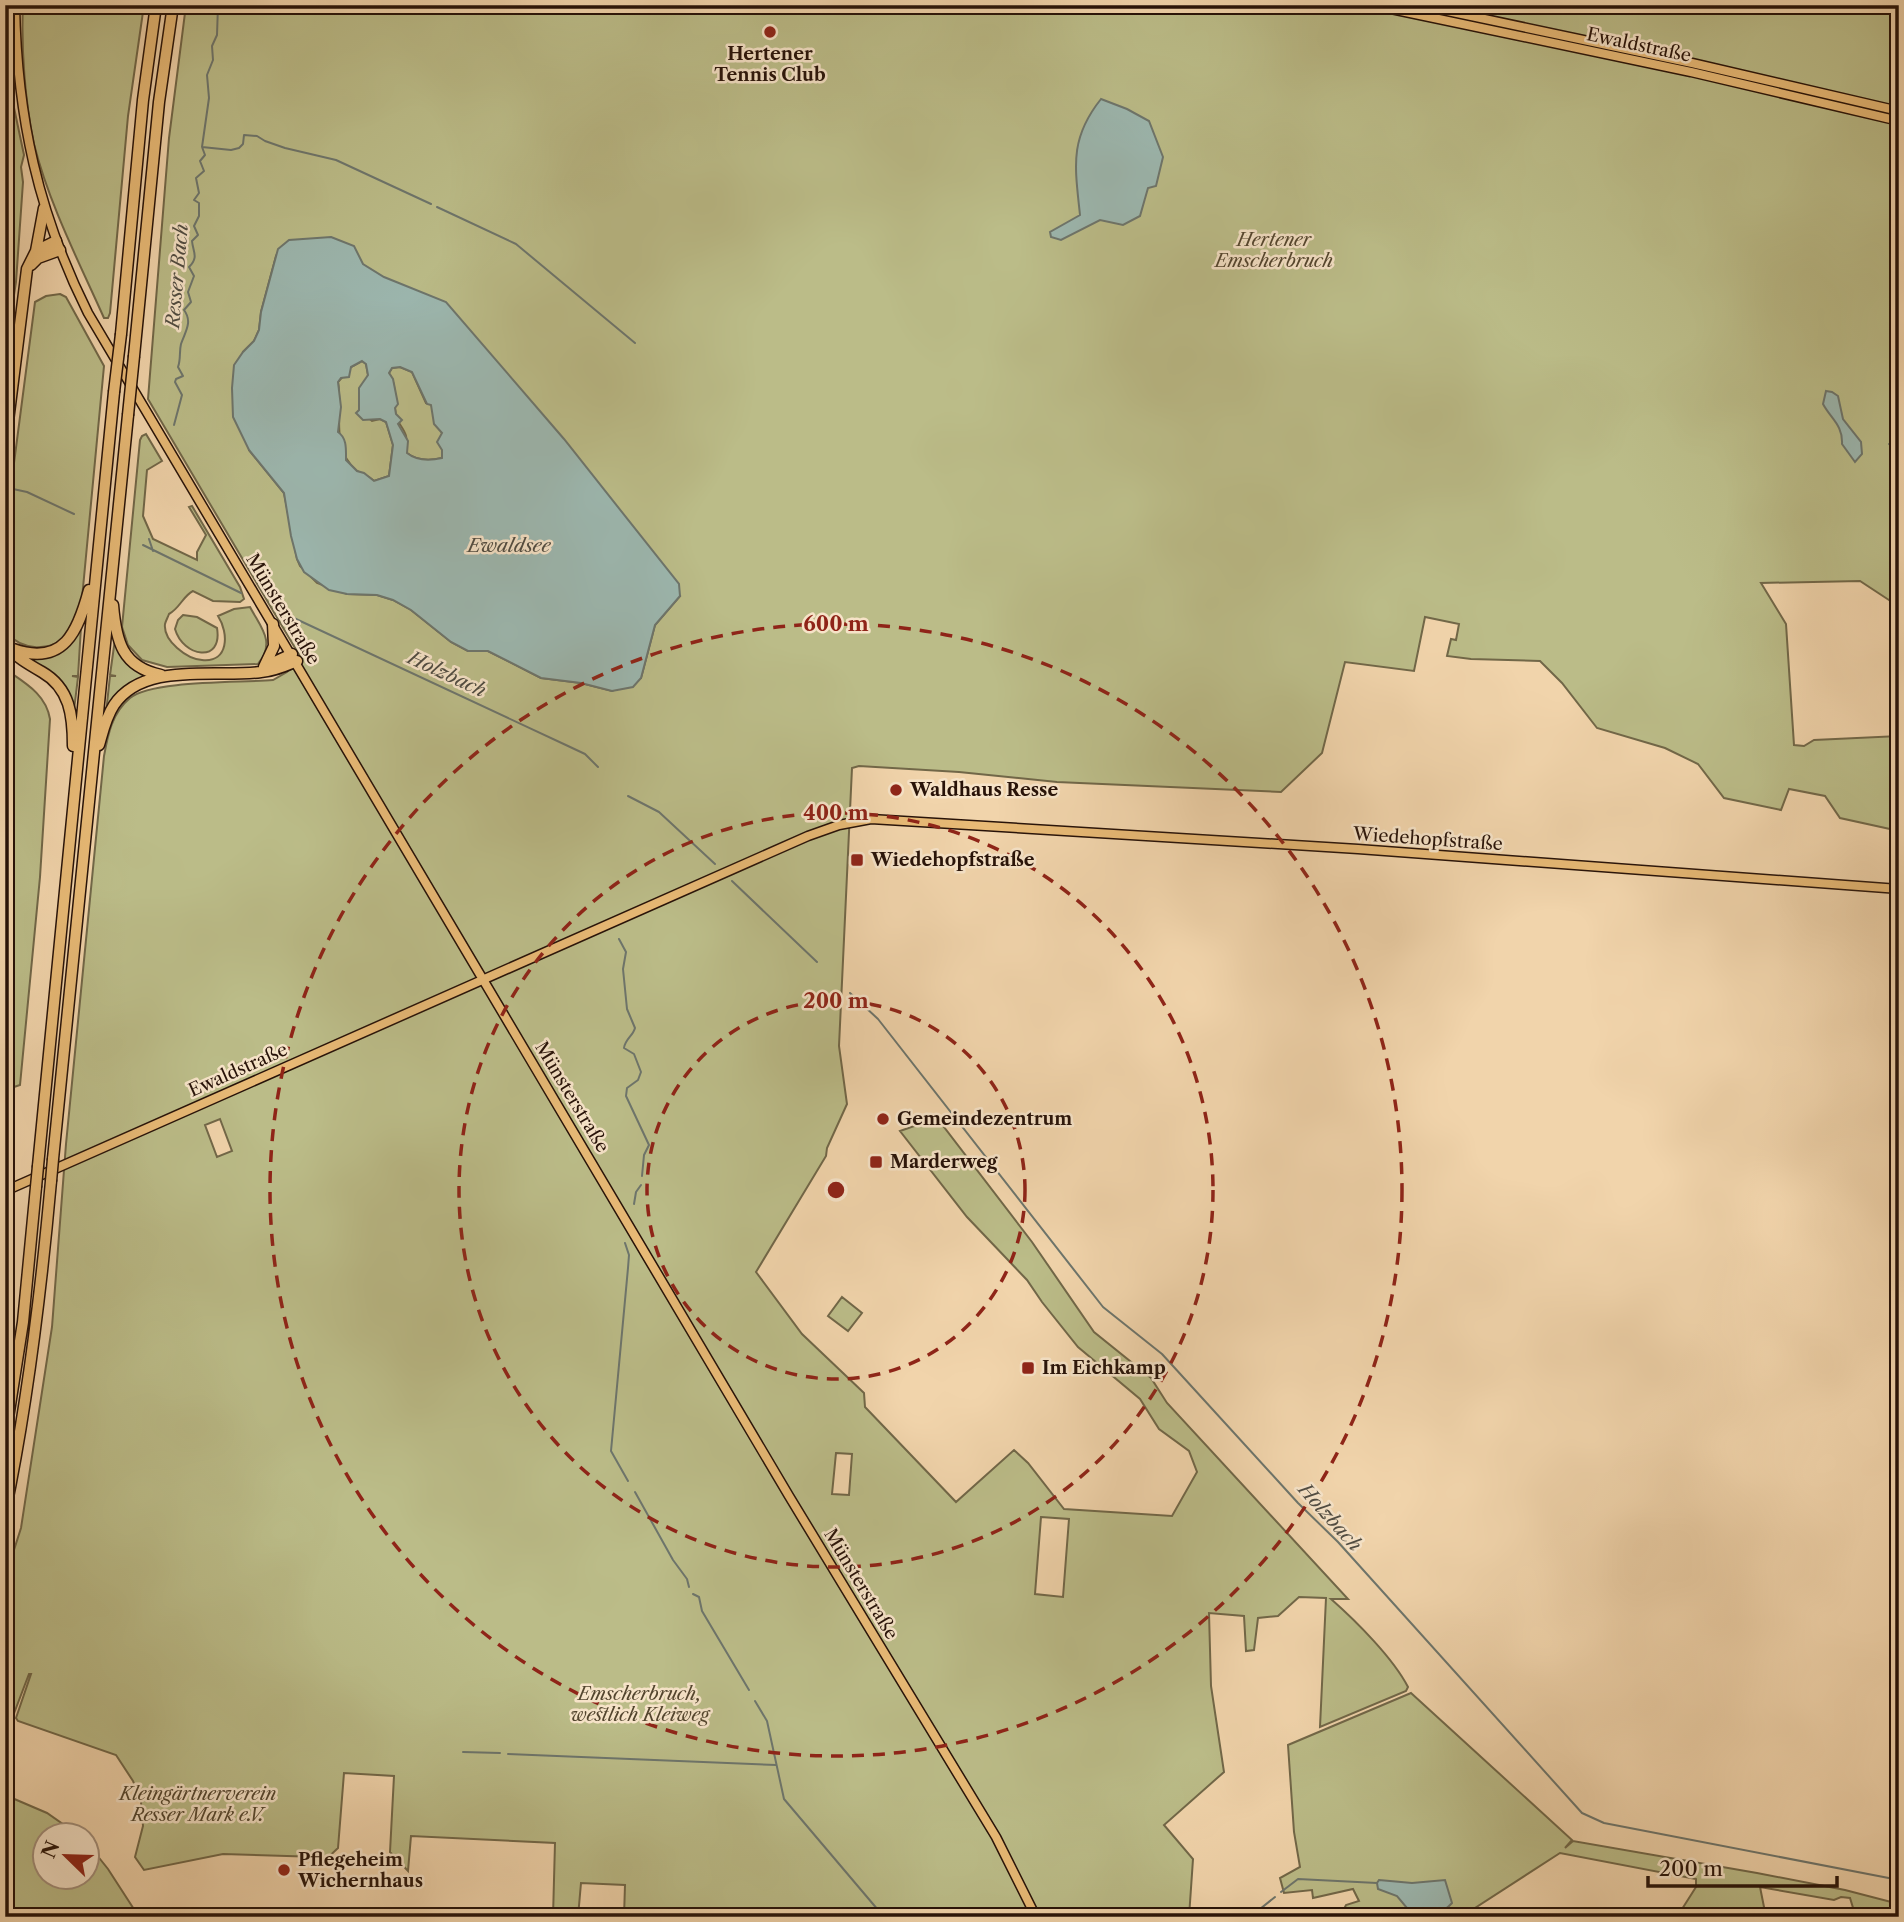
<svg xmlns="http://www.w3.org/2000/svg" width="1904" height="1922" font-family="'Libre Caslon Text',serif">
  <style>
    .green { fill: #bbbc88; stroke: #716748; stroke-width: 2; fill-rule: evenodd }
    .water { fill: #9cb7af; stroke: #6d756c; stroke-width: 2; fill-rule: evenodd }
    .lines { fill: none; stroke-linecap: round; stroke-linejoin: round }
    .stream { stroke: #6d756c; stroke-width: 2 }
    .major-casing { stroke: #271208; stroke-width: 11 }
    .highway-casing { stroke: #271208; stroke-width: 13 }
    .major { stroke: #e8ba76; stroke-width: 8 }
    .highway { stroke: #e8ba76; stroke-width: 10 }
    .highway-bridge-casing { stroke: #271208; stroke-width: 13; stroke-linecap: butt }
    .highway-bridge { stroke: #e8ba76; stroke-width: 10 }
    .ring { fill: none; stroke: #8f2418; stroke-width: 3.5; stroke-dasharray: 12 9 }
    .poi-dot { fill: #8f2418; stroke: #f6e3c8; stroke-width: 2.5 }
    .labels { text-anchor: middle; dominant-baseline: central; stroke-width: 5; stroke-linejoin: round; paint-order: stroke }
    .street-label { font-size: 18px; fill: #271208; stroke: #f6e3c8 }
    .poi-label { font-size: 18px; font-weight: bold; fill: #271208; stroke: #f6e3c8; text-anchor: start }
    .park-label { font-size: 18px; font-style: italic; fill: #53452e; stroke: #f6e3c8 }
    .water-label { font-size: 19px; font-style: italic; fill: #504c42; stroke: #f6e3c8 }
    .centre { fill: #8f2418; stroke: #f6e3c8; stroke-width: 3.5 }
    .ring-label { font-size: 21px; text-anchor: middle; font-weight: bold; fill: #8f2418; stroke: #f6e3c8; stroke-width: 5; stroke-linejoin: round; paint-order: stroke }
  </style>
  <rect width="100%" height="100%" fill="#f1d4ab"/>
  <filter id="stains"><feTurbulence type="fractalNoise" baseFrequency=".00286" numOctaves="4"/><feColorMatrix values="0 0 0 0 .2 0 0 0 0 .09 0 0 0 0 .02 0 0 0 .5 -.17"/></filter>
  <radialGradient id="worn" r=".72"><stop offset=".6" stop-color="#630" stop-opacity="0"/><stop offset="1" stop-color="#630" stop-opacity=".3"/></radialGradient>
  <path class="green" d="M 6,5 L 13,103 L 24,155 L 21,167 L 23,182 L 16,282 L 5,354 Z
    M 23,5 L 144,5 L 128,116 L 110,313 L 108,318 L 104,318 C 79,262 49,204 34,144 C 25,102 21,48 23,5 Z
    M 186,5 L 1899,5 L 1899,634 L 1895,604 L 1860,581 L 1761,583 L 1786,624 L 1794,745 L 1804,746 L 1814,740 L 1899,736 L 1899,831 L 1840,818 L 1825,796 L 1789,789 L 1781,810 L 1724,798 L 1698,764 L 1665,748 L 1597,728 L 1562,683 L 1540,661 L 1471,659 L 1447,656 L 1451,639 L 1456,640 L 1459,624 L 1425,617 L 1414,671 L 1345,662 L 1322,753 L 1281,792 L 1057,782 L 959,772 L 859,766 L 852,768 L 839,1046 L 847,1104 L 827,1148 L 826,1156 L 756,1272 L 802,1334 L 864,1393 L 865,1407 L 956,1502 L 1014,1450 L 1028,1463 L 1064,1509 L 1172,1516 L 1197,1472 L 1189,1451 L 1159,1429 L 1140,1399 L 1078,1347 L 1042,1302 L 1027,1280 L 967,1217 L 900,1131 L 937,1118 L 1032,1242 L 1094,1332 L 1151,1378 L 1167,1403 L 1348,1599 L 1331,1599 C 1356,1621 1393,1658 1408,1687 L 1406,1691 L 1320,1727 L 1326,1598 L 1299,1597 L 1278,1616 L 1258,1618 L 1254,1650 L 1246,1651 L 1244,1616 L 1209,1613 L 1211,1686 L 1224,1772 L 1164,1825 L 1193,1859 L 1189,1917 L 624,1917 L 625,1885 L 581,1883 L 578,1917 L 553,1917 L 555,1843 L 411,1836 L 408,1871 L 390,1852 L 394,1776 L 344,1773 L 338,1848 L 319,1866 L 319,1857 L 223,1854 L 144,1870 L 135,1857 L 143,1826 L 141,1802 L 133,1781 L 116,1755 L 18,1721 L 16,1718 L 31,1674 L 29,1674 L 5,1737 L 5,1578 L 21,1528 L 52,1327 L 66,1144 L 104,756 C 108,734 112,713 130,698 C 152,680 242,683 273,680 L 287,672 L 301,658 L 148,399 L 169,138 ZM 276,256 L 680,596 L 655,625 L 641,678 L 612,691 L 581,683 L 541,678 L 488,651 L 468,651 L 451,642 L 411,610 L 393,600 L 377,595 L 347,594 L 317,583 L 300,566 L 297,559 L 284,493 L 249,450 L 243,352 L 254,341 L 259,330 L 261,312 ZM 220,1119 L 232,1151 L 217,1157 L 205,1125 ZM 836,1453 L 852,1454 L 849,1495 L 832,1494 ZM 1041,1517 L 1069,1519 L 1063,1597 L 1035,1594 Z
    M 60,294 L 66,297 L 104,366 L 81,609 C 77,616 74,627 68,634 C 50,654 22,650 5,632 L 5,532 L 35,302 L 46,296 Z
    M 362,361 L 366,364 L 368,375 L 359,410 L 372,421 L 380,419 L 386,422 L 393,445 L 389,476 L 374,481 C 369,476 361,474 356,470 C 330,447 343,413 338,382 L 351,367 Z
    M 400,367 L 412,372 L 426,403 L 431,404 L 442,433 L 442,458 C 429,461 417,461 407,453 C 407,447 407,441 406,436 C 404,428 398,424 396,416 C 393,402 398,386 389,373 L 392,368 Z
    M 146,434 L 162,461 L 147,470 L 143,516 L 153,539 L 197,560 L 197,552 L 206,535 L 189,507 L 192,506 L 240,587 L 244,599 L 240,602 L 213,601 L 193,591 C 183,596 180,608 169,614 C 168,617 166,620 165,624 C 163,641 187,659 202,660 C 229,663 229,633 218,616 L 234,609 L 250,607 C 261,628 276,642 258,664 L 167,667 L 142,660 L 128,645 L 122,627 L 140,440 L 142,436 Z
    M 183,615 L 197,617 L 217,628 C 223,664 183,657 175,629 L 178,620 Z
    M 81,627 L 78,676 L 72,676 L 78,677 L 74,710 L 72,701 L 22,657 L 46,655 L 77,633 Z
    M 115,639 L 153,675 L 106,713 L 110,676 L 116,676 L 110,675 Z
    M 5,669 C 25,683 46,694 50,719 L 40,877 L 20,1085 L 5,1090 Z
    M 842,1297 L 862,1313 L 848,1331 L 828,1316 Z
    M 1411,1693 L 1572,1840 L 1565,1848 L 1573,1841 L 1757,1873 L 1845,1890 L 1899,1904 L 1899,1917 L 1849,1917 L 1849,1914 L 1854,1911 L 1850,1898 L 1841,1897 L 1834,1900 L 1760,1887 L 1766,1917 L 1677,1917 L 1696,1887 L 1696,1879 L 1560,1853 L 1461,1917 L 1340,1917 L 1346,1905 L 1359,1901 L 1353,1889 L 1313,1898 L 1312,1890 L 1284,1893 L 1280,1878 L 1300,1867 L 1294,1832 L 1288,1745 Z
    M 5,1795 L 47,1813 L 77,1834 L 46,1834 L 46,1876 L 88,1876 L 88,1844 L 108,1869 L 139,1917 L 5,1917 Z"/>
  <path class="water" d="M 1101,99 L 1127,109 L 1149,121 L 1163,157 L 1156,186 L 1148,188 L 1140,216 L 1123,225 L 1100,220 L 1061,240 L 1051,237 L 1050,232 L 1080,215 C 1075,167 1069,139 1101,99 Z
    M 331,237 L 354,246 L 363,264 L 384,277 L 446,302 L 564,439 L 679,584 L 680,596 L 655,625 L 641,678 L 633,687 L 612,691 L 581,683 L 541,678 L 488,651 L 468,651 L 451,642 L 411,610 L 393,600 L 377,595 L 347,594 L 329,590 L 304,572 L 297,559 L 291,536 L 284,493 L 249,450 L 233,417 L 232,388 L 234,365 L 243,352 L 254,341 L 259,330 L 261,312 L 278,249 L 289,240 ZM 362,361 L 366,364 L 368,375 L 359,388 L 359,410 L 356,413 L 363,420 L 380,419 L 386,422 L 393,445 L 389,476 L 374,481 L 364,473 L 357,471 L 346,460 C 346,449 347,438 338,432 L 341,407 L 338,382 L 341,378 L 349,377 L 351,367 ZM 400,367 L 412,372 L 427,404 L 431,405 L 434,424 L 442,433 L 437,442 L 442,450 L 442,458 C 429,461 417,461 407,453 L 408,441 L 398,424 L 402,420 L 396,414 L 395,408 L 398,404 L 393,379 L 389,373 L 392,368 Z
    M 1826,391 L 1832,392 L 1838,396 L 1843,419 L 1861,442 L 1862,454 L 1855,462 L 1842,444 C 1843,425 1831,419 1823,404 Z
    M 1379,1880 L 1412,1883 L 1445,1880 L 1452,1903 C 1441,1916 1427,1916 1412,1914 L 1397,1896 L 1378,1889 L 1377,1883 Z"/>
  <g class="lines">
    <path class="stream" d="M 202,147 L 231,150 L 239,148 L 243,144 L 244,135 L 257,136 L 265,141 L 285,148 L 336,160 L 431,204
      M 437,207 L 516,244 L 635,343
      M 174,425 L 182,395 L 175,382 L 176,379 L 183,376 L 178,367 C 181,359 179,352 181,344 C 185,332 193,322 184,310 L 191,302 L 188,292 L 194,276 L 189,267 C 199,257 193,252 192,241 L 198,235 L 194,226 L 199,216 L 199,203 L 194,200 L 199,193 L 196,178 L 204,171 L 200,161 L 205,155 L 202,147 L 209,98 L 207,75 L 213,60 L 212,46 L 217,35 L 218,5
      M 1889,444 L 1899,447
      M 13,489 L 27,492 L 74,514
      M 149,539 L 153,551
      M 143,545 L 241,593
      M 281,612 L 568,746 L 585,754 L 598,767
      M 628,796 L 659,812 L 715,864
      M 732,881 L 817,962
      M 619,939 L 626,952 L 623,969 L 627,1009 L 635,1028 C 633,1036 625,1039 624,1048 L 634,1054 L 641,1072 L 638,1080 L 627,1088 L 626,1096 L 649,1145 L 644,1155 L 642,1176
      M 850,993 L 878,1019 L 1103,1307 L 1162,1354 L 1298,1503 L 1338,1542 L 1582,1813 L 1604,1823 L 1899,1880
      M 634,1204 L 636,1192 L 641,1185
      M 625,1243 L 629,1255 L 628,1268 L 611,1451 L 628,1481
      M 635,1492 L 673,1560 L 687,1579 L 689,1587
      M 693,1594 L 699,1597 L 702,1611 L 749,1690
      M 755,1701 L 767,1721 L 784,1799 L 884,1917
      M 463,1752 L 500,1753
      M 508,1754 L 776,1765
      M 1281,1892 L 1298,1879 L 1377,1883
      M 1250,1917 L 1275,1897"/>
    <defs>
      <path id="major" d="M 15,5 C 17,117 38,213 88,313 L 789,1496 L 996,1837 L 1036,1917
        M 1372,5 L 1691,72 L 1899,121
        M 1419,5 L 1692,63 L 1899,111
        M 5,1191 L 808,836 L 839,825 L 871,819 L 1358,849 L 1899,889"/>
      <path id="highway" d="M 36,251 L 44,208
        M 31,265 L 38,258 L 60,250
        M 121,334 L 143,100 L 156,5
        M 134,356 L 159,102 L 173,5
        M 5,445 L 27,269 L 36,251 L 56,241
        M 113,605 C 116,641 122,667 161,675
        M 5,645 C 16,657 28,664 42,672 C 70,688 73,716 73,746
        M 13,649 C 64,667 78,631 89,590
        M 264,667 L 292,654
        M 264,667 L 274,646 L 273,624
        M 99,745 C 103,731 106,717 114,705 C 144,661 215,678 261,672 C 274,671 285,666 297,661
        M 53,1159 L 128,415
        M 38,1166 L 114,392
        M 5,1437 L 23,1322 L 36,1187
        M 5,1512 C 28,1402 41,1292 51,1181"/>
    </defs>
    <use href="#major" class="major-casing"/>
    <use href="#highway" class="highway-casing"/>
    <use href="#major" class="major"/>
    <use href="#highway" class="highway"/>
    <defs>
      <path id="highway-bridge" d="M 114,392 L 121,334
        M 128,415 L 134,356
        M 51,1181 L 53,1159
        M 36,1187 L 38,1166"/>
    </defs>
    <use href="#highway-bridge" class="highway-bridge-casing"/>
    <use href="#highway-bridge" class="highway-bridge"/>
  </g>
  <g class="ring">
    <circle cx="836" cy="1190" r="189"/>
    <circle cx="836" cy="1190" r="377"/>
    <circle cx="836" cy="1190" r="566"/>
  </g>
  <g class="poi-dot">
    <circle cx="770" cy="32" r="7"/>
    <circle cx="896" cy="790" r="7"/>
    <rect x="850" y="853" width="14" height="14" rx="3.5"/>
    <circle cx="883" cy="1119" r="7"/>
    <rect x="869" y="1155" width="14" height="14" rx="3.5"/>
    <rect x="1021" y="1361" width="14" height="14" rx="3.5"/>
    <circle cx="284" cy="1870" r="7"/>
  </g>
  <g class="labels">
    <g class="street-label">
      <text transform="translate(1639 45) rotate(12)">Ewaldstraße</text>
      <text transform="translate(283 609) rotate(59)">Münsterstraße</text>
      <text transform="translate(1428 839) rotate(4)">Wiedehopfstraße</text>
      <text transform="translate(238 1070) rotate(-24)">Ewaldstraße</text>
      <text transform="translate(572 1097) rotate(59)">Münsterstraße</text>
      <text transform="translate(861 1584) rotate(59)">Münsterstraße</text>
    </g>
    <g class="poi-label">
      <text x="770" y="54" text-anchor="middle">Hertener<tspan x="770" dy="21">Tennis Club</tspan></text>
      <text x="910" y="790">Waldhaus Resse</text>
      <text x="871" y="860">Wiedehopfstraße</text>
      <text x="897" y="1119">Gemeindezentrum</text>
      <text x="890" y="1162">Marderweg</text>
      <text x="1042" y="1368">Im Eichkamp</text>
      <text x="298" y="1860">Pflegeheim<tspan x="298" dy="21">Wichernhaus</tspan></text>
    </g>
    <g class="park-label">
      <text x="1274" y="240">Hertener<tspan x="1274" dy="21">Emscherbruch</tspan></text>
      <text x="640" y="1694">Emscherbruch,<tspan x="640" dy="21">westlich Kleiweg</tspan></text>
      <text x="198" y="1794">Kleingärtnerverein<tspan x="198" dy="21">Resser Mark e.V.</tspan></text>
    </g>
    <g class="water-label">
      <text transform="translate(177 276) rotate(-85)">Resser Bach</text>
      <text x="509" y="545">Ewaldsee</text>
      <text transform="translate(447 674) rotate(25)">Holzbach</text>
      <text transform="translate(1330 1517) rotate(48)">Holzbach</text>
    </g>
  </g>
  <circle cx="836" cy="1190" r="10" class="centre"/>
  <g class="ring-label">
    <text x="836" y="631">600 m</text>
    <text x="836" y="820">400 m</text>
    <text x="836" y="1008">200 m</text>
  </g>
  <rect width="1904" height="1922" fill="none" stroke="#f1d4ab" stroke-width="28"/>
  <rect x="7" y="7" width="1890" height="1908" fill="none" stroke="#271208" stroke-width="3.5"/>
  <rect x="14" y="14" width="1876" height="1894" fill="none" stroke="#271208" stroke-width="2"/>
  <g transform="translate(66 1856) rotate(293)"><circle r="33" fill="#f6e3c8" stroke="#a38f7b" stroke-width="2"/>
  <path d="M0-5L12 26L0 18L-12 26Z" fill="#8f2418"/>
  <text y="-10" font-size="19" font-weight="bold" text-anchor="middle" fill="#271208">N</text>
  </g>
  <path d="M1648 1876v10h189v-10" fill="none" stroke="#271208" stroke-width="3.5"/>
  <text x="1659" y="1876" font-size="21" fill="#271208" stroke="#f6e3c8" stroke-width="5" paint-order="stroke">200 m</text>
  <rect width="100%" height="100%" filter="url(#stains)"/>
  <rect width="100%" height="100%" fill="url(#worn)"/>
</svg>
